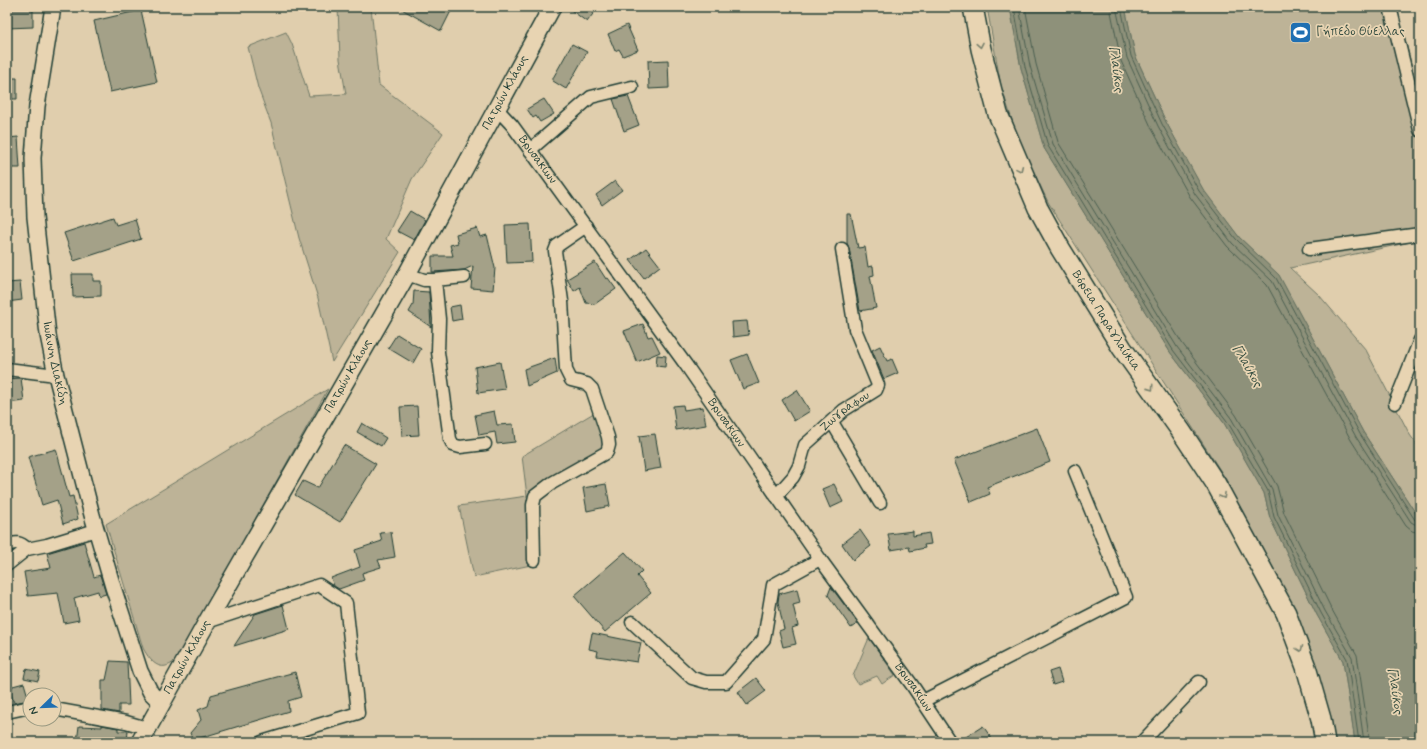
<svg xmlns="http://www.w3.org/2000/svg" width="1427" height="749" font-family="Mynerve,sans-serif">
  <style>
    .green { fill: #bdb397; stroke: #6e7866 }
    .water { fill: #8e917a; stroke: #626f5e }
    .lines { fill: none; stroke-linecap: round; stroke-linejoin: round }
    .shore { stroke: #4b5f50; stroke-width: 1 }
    .building { fill: #a4a188; stroke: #1f3d34 }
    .minor-casing { stroke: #1f3d34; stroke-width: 15 }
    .tertiary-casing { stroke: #1f3d34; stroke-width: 18 }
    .secondary-casing { stroke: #1f3d34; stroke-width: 20 }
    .primary-casing { stroke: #1f3d34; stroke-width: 22 }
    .minor { stroke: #e8d4b2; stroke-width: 12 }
    .tertiary { stroke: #e8d4b2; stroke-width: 15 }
    .secondary { stroke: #e8d4b2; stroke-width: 17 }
    .primary { stroke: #e8d4b2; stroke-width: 19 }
    .oneway { stroke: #79816d }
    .labels { text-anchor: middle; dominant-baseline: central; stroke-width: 3.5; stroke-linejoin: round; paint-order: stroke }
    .poi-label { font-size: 12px; fill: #1f3d34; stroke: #e8d4b2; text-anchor: start }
    .street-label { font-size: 12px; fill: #1f3d34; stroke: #e8d4b2 }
    .water-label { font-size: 13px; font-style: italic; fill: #304a3e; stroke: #e8d4b2 }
  </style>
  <rect width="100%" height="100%" fill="#e0cead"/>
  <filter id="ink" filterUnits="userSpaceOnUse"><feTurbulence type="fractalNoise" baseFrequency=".025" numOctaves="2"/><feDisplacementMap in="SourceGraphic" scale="8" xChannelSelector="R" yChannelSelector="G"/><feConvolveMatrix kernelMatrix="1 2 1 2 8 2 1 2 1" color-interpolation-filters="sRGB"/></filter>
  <g filter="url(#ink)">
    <path class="green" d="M 338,7 L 371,7 L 379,85 L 443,133 L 412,179 L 386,239 L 400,252 L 332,362 L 318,298 L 299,238 L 271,123 L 258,88 L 248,47 L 286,32 L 292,44 L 309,96 L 346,94 L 340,59 Z
      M 987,7 L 1010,7 L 1021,68 L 1044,148 L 1170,352 L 1224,423 L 1264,493 L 1270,518 L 1317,615 L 1343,661 L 1355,742 L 1325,742 L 1316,691 L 1227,481 L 1048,202 L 1018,138 L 1001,86 Z
      M 1125,7 L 1397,7 L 1420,99 L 1420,240 L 1290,268 L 1319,295 L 1366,350 L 1410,435 L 1420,449 L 1420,520 L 1363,432 L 1279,276 L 1239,237 L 1203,190 L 1166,122 L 1135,55 Z
      M 328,389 L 178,658 C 163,674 152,665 143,648 L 106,524 Z
      M 597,411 L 608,445 L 531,496 L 531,565 L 474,577 L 459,506 L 527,496 L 522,456 Z
      M 869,638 L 895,675 L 882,684 L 877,676 L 858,684 L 853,676 Z"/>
    <path class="water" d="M 1010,7 L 1125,7 L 1135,55 L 1166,122 L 1203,189 L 1239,237 L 1279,275 L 1363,432 L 1420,520 L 1420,742 L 1355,742 L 1343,661 L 1317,615 L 1270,518 L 1264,493 L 1224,423 L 1170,352 L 1044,148 L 1021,68 Z"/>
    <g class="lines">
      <path class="shore" d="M 1014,7 L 1025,67 L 1048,146 L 1173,350 L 1227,421 L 1268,491 L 1274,517 L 1321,613 L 1347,659 L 1359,742
        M 1019,7 L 1030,66 L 1053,144 L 1177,347 L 1231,418 L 1272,489 L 1278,515 L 1325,611 L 1352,657 L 1364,742
        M 1025,7 L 1036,64 L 1058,142 L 1182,343 L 1236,415 L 1277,486 L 1284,513 L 1331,608 L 1357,655 L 1370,742
        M 1110,7 L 1121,61 L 1152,129 L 1190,197 L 1227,246 L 1267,285 L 1351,440 L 1406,526 L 1412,531 L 1420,533
        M 1116,7 L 1127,58 L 1158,126 L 1195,194 L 1232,243 L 1272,281 L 1356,437 L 1411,522 L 1420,527
        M 1121,7 L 1131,56 L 1162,124 L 1199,191 L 1236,239 L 1276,278 L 1360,434 L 1415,520 L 1420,522"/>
    </g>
    <path class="building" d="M 398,7 L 453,7 L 441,31 Z
      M 567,7 L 598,7 L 587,22 Z
      M 7,9 L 33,9 L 33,27 L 7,28 Z
      M 141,10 L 157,82 L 110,92 L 94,21 Z
      M 627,25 L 638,50 L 623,56 L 619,49 L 615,51 L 608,34 Z
      M 572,44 L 587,52 L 566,89 L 553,81 L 553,78 Z
      M 668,60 L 669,88 L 649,89 L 648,61 Z
      M 7,78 L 17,78 L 17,99 L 7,99 Z
      M 628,96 L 639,125 L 624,131 L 613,99 Z
      M 544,99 L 554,114 L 540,122 L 536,116 L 533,118 L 527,109 Z
      M 18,137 L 20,168 L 7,168 L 8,138 Z
      M 615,181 L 622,190 L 602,205 L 596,195 Z
      M 410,211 L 425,220 L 414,240 L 397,231 Z
      M 847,214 L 851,214 L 858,248 L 865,247 L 868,267 L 873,266 L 874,275 L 870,276 L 876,308 L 860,311 L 849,248 L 847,243 Z
      M 113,217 L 116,225 L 135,219 L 141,239 L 74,261 L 64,233 Z
      M 530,224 L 532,262 L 507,263 L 505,225 Z
      M 477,228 L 480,237 L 487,235 L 495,268 L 493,290 L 471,288 L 473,266 L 464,270 L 432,272 L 432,256 L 453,256 L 450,245 L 458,243 L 456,234 Z
      M 646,248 L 660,266 L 644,278 L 630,260 Z
      M 595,262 L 606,279 L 608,278 L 616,289 L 595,304 L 586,303 L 580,287 L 574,291 L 567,279 Z
      M 72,274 L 93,274 L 93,281 L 101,281 L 101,296 L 73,297 Z
      M 20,282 L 22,300 L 7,302 L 7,283 Z
      M 414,291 L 429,292 L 431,327 L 409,312 L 413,305 Z
      M 460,305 L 462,319 L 452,321 L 450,307 Z
      M 747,321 L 749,335 L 733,337 L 732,322 Z
      M 643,324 L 648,337 L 652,336 L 660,352 L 637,362 L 624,331 Z
      M 397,334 L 421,349 L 413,363 L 388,348 Z
      M 880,346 L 887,361 L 892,359 L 898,373 L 884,379 L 872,350 Z
      M 747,354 L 759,383 L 743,389 L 731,360 Z
      M 657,355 L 666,356 L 665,367 L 656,366 Z
      M 555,358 L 557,373 L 527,386 L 524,369 Z
      M 500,362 L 505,389 L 478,393 L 475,367 Z
      M 21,378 L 24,401 L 7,403 L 7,379 Z
      M 797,390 L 810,411 L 794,421 L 782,400 Z
      M 683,405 L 684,410 L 703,407 L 706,425 L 676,430 L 673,406 Z
      M 417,406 L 419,435 L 402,436 L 400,407 Z
      M 494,411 L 497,425 L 513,424 L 515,442 L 497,444 L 495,432 L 479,435 L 475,415 Z
      M 362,423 L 386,438 L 381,446 L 357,432 Z
      M 1037,428 L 1050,462 L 987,487 L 990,494 L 971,502 L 954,460 Z
      M 655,434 L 661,468 L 644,471 L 639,436 Z
      M 344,445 L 376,464 L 340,522 L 295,495 L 303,481 L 318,488 Z
      M 56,449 L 69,497 L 73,496 L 78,519 L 63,524 L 57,500 L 42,505 L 28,457 Z
      M 606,484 L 610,506 L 587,511 L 583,488 Z
      M 834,484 L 843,502 L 830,508 L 822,489 Z
      M 860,530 L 871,546 L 853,560 L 842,544 Z
      M 913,531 L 913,536 L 929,533 L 931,544 L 924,545 L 925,548 L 910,551 L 909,547 L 891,550 L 888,534 Z
      M 391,532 L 395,557 L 378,560 L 381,567 L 362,573 L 364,580 L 339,589 L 334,586 L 331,578 L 360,567 L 355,550 L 382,541 L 380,533 Z
      M 84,542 L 94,577 L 100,575 L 106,594 L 99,596 L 98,591 L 74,598 L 79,620 L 64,623 L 58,593 L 28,596 L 24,572 L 51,568 L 47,553 Z
      M 625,552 L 642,571 L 637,576 L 651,593 L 605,632 L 574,596 Z
      M 831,587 L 858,623 L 851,628 L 828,595 Z
      M 797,589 L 800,603 L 793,605 L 798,626 L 792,628 L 796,644 L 783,647 L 779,631 L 784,629 L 778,602 L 779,594 Z
      M 283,605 L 289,629 L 234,646 L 255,614 Z
      M 592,633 L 641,643 L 637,662 L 597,656 L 598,651 L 589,649 Z
      M 110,661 L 127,662 L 129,705 L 119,705 L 119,713 L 102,710 L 102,680 L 106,680 Z
      M 26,669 L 40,672 L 38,681 L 24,678 Z
      M 1058,669 L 1062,682 L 1053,685 L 1049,672 Z
      M 295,672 L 301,697 L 288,701 L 289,711 L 193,740 L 190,733 L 201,720 L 198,710 L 208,706 L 211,695 Z
      M 756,678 L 766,691 L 747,705 L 738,692 Z
      M 24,683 L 29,700 L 14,703 L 9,687 Z
      M 102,725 L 118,728 L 118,731 L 128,731 L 127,742 L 77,742 L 79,726 L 102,727 Z
      M 983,726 L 994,742 L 958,742 Z"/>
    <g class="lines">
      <defs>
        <g id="minor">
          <path d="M 1391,11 L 1420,130"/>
          <path id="s1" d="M 497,109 L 512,125 L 686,365 L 820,559 L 912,685 L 950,742"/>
          <path d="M 530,150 L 591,97 L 632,87"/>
          <path d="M 1309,249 L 1420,234"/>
          <path d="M 407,274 L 424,280 L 435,280 L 439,319 L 438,352 L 450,439 L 453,445 L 460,447 L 485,444"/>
          <path d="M 435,280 L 464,277"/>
          <path d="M 7,369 L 56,375"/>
          <path d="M 1395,403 L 1420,340"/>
          <path d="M 832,422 L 880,503"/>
          <path id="s2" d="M 776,496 L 793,477 L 799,466 L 805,445 L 844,410 L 876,390 L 878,385 L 855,329 L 842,249"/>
          <path d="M 7,545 C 16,542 20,542 27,549"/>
          <path d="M 534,560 L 533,505 L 535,496 L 552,483 L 607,452 L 609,445 L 608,437 L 592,389 L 587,384 L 571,380 L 566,370 L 562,301 L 555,251 L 557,246 L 586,226"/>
          <path d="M 7,565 L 27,549 L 47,545 L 96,530"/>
          <path d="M 207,622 L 319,585 L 346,603 L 358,713 L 262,742"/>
          <path d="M 632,622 L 692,678 L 706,682 L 726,682 L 764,639 L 773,585 L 820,559"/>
          <path d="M 923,701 L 1126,597 L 1075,471"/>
          <path d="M 54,709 L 126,722 L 147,728"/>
          <path d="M 7,712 L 30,707"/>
          <path d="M 1142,742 L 1199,682"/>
        </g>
        <g id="tertiary">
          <path id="s3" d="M 53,7 L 37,106 L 33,158 L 35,217 L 48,335 L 56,375 L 92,515 L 113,587 L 140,671 L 151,693 L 161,703"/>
        </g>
        <g id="secondary">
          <path id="s4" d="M 140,742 L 207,622 L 407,274 L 552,7"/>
        </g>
        <g id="primary">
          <path id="s5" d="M 973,7 L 981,49 L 998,114 L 1038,208 L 1060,248 L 1122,348 L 1181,431 L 1216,484 L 1286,613 L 1306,667 L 1321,719 L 1325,742"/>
        </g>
      </defs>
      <use href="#minor" class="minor-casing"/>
      <use href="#tertiary" class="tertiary-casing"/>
      <use href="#secondary" class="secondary-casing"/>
      <use href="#primary" class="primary-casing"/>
      <use href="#minor" class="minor"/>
      <use href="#tertiary" class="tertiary"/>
      <use href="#secondary" class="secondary"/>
      <use href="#primary" class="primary"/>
    </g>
    <defs><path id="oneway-chevron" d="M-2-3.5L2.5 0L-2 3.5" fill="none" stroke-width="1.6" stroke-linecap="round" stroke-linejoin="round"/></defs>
    <g class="oneway">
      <use href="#oneway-chevron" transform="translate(980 45) rotate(79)"/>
      <use href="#oneway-chevron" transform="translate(1020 169) rotate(66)"/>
      <use href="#oneway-chevron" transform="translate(1151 388) rotate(55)"/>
      <use href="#oneway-chevron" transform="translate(1223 496) rotate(61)"/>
      <use href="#oneway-chevron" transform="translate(1300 649) rotate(69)"/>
    </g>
  </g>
  <defs>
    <symbol id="stadium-square" viewBox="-11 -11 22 22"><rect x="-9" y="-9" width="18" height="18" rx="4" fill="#1f6fb2" stroke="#e8d4b2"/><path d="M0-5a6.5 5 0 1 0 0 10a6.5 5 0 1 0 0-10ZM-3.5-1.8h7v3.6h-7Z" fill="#fff"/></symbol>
  </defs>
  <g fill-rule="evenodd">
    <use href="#stadium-square" x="1288" y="20" width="25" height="25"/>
  </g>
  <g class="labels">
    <g class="poi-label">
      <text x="1316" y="32">Γήπεδο Θύελλας</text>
    </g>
    <g class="street-label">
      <text stroke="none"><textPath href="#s4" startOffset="745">Πατρών Κλάους</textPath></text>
      <text stroke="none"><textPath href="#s1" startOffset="65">Βρυσακίων</textPath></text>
      <text stroke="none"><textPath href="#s5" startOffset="344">Βόρεια Παραγλαύκια</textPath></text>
      <text stroke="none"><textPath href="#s3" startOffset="359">Ιωάννη Διακίδη</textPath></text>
      <text stroke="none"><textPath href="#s4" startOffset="421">Πατρών Κλάους</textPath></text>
      <text stroke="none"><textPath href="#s2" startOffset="112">Ζωγράφου</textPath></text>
      <text stroke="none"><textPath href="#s1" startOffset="389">Βρυσακίων</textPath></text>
      <text stroke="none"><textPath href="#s4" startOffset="97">Πατρών Κλάους</textPath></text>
      <text stroke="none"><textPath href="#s1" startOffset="713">Βρυσακίων</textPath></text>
    </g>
    <g class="water-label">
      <text transform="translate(1116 69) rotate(83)">Γλαύκος</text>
      <text transform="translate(1247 366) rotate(60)">Γλαύκος</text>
      <text transform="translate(1395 691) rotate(82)">Γλαύκος</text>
    </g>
  </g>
  <rect width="1427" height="749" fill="none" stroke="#e8d4b2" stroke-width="24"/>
  <rect x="12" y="12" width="1403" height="725" fill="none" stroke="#1f3d34" stroke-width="1.5" filter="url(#ink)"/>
  <g transform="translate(42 707) rotate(247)"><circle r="19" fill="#e8d4b2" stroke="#989880"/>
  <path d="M0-3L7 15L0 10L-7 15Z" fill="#1f6fb2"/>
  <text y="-6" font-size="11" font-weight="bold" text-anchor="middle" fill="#1f3d34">N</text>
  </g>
</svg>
